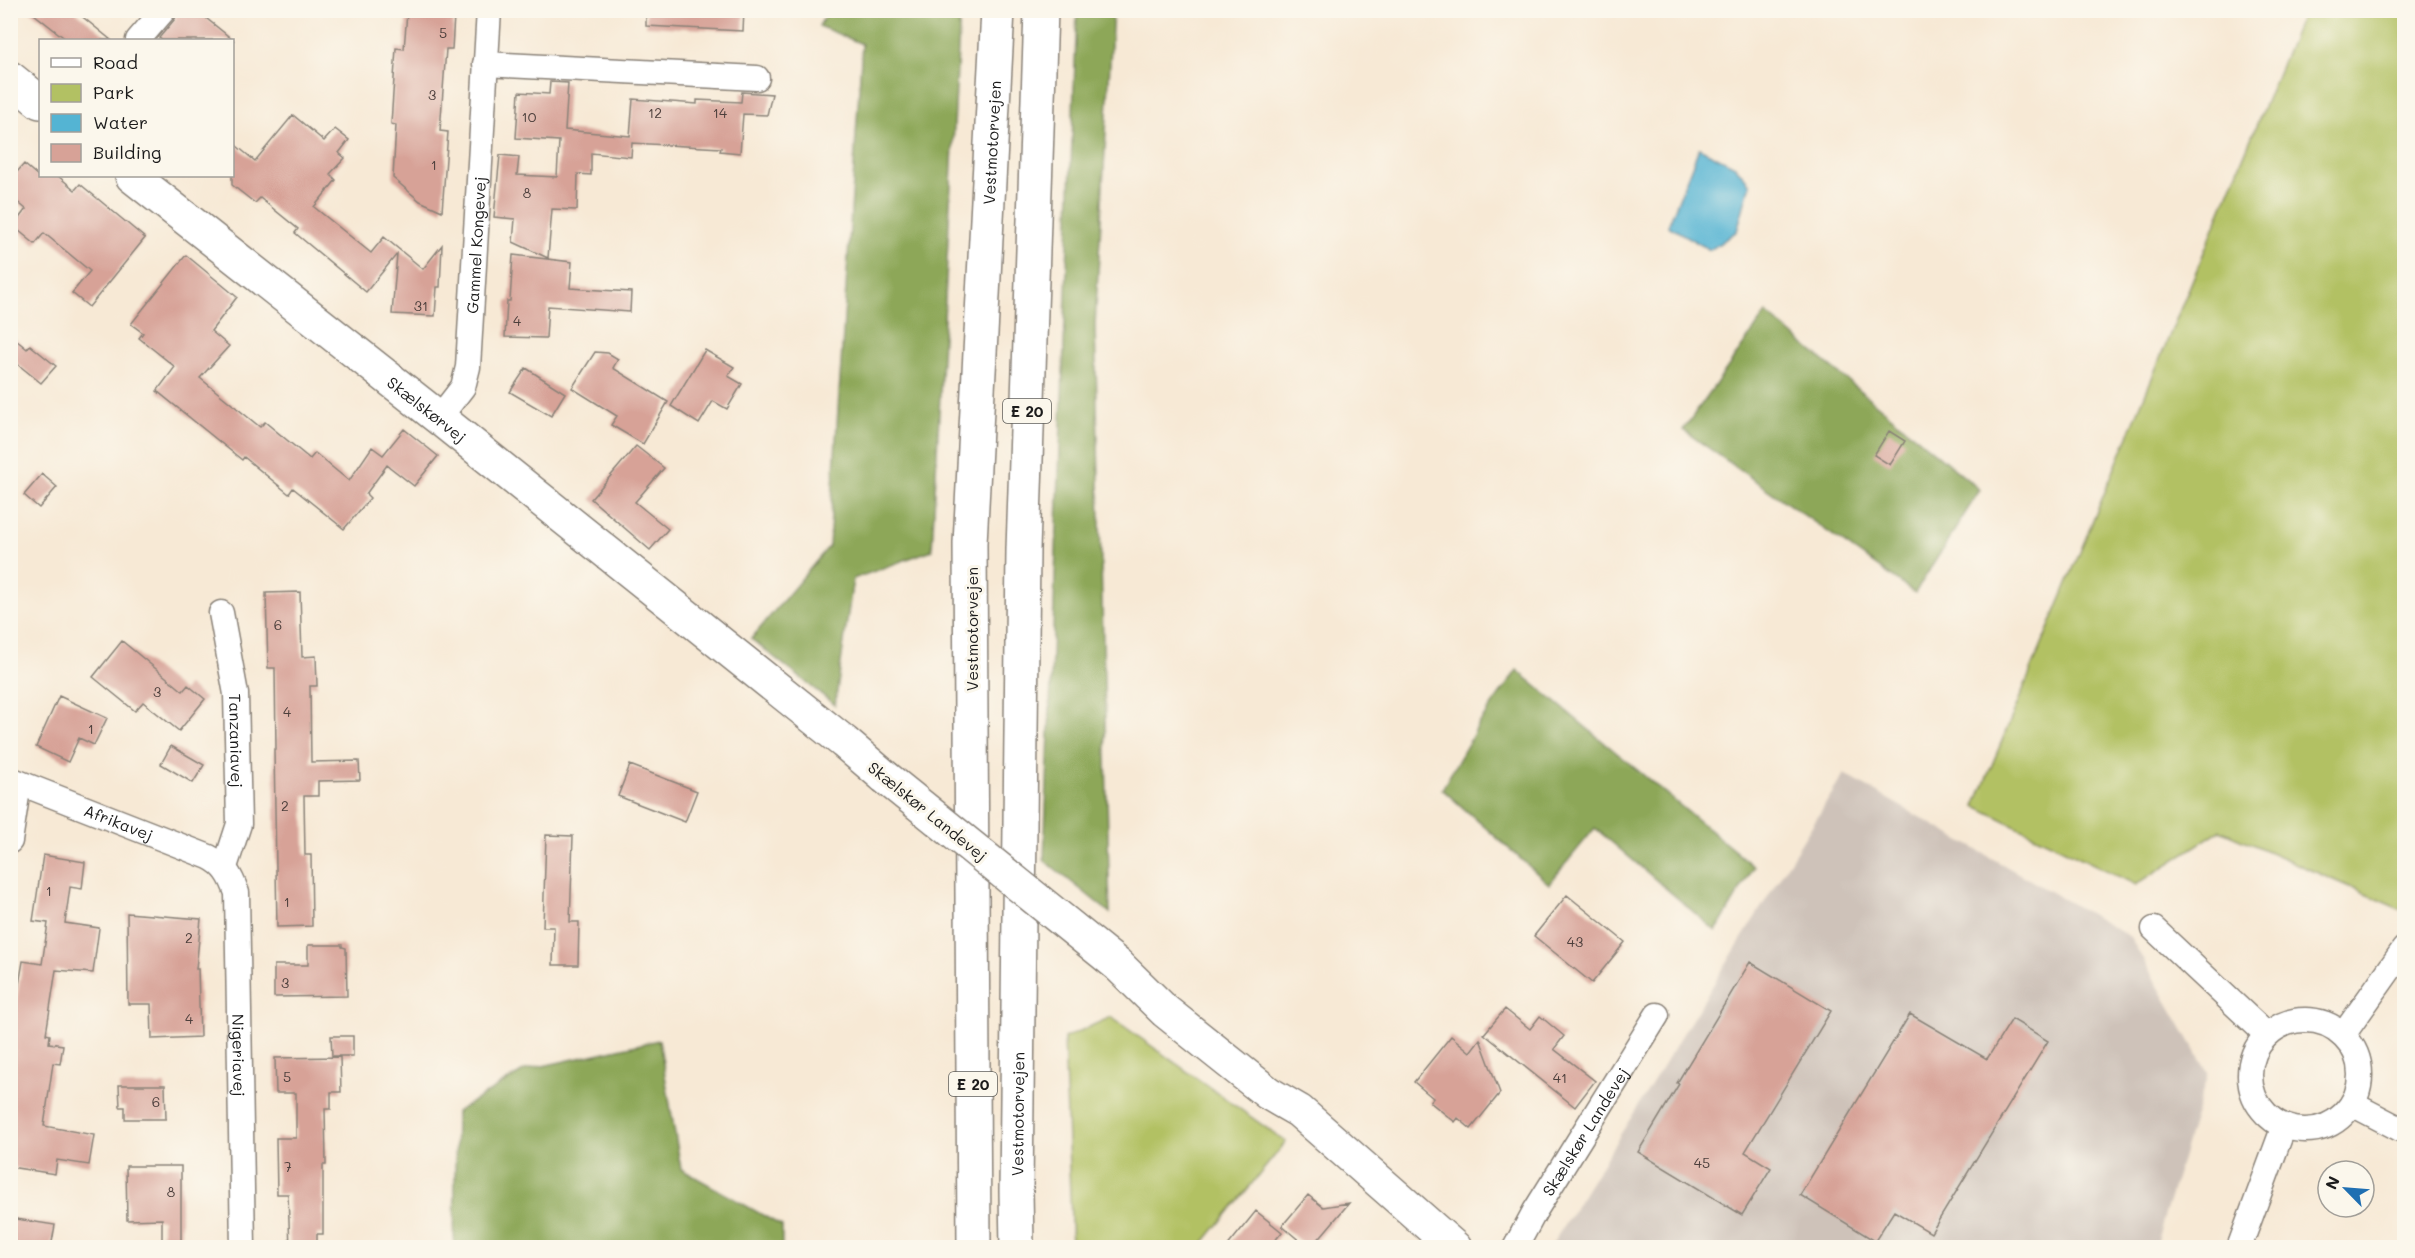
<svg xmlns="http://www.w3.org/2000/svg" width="2415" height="1258" font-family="Mali,sans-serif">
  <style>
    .industrial { fill: #cec2b9 }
    .green { fill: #b2c163; stroke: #676e40; stroke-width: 1.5 }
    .forest { fill: #8da759; stroke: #54623a; stroke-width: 1.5 }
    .water { fill: #54b4d3; stroke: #386878; stroke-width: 1.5 }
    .building { fill: #d7a297 }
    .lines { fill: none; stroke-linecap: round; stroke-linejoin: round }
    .street-casing { stroke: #8a8278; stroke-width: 27 }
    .secondary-casing { stroke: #8a8278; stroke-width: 36 }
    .highway-casing { stroke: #8a8278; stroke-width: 36 }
    .street { stroke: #fff; stroke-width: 24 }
    .secondary { stroke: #fff; stroke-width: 33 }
    .highway { stroke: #fff; stroke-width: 33 }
    .secondary-bridge-casing { stroke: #8a8278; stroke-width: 36; stroke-linecap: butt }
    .secondary-bridge { stroke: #fff; stroke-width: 33 }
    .labels { text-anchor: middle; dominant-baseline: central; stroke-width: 6; stroke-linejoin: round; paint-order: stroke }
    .number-label { font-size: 14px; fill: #4b3e3b }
    .shield { fill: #fbf7ec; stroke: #5f5e5a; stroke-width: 1.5 }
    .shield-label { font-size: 15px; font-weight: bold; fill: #1c1c1c }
    .street-label { font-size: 16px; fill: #1c1c1c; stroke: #fbf7ec }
  </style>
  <rect width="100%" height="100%" fill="#fbf7ec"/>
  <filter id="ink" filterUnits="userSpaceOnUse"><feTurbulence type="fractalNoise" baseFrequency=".0167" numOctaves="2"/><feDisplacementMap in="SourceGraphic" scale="12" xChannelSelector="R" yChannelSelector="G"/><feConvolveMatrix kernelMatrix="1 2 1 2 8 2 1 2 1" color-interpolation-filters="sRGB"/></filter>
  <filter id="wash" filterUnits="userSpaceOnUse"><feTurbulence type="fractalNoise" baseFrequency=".008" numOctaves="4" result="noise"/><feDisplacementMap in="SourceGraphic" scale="24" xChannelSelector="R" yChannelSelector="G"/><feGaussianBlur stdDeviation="1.35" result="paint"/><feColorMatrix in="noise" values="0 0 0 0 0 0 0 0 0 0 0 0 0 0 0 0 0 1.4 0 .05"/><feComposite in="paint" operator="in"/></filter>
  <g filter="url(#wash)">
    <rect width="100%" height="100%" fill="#f7e9d5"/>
    <path class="industrial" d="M 1844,774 L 2130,937 L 2208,1073 L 2155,1247 L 1550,1248 Z"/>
    <path class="green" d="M 2339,10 L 2404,11 L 2404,911 L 2220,830 L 2136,885 L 1975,806 L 2302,15 Z
      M 1111,1017 L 1286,1142 L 1200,1247 L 1072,1247 L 1064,1038 Z"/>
    <path class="forest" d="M 828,11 L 960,11 L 932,550 L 853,579 L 835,705 L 751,639 L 829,546 L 862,44 L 819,26 Z
      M 1077,11 L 1113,11 L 1095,325 L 1110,913 L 1044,860 Z
      M 1766,313 L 1980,490 L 1915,593 L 1683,430 Z
      M 1517,670 L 1754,867 L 1716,931 L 1595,828 L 1549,884 L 1442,789 L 1481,721 Z
      M 659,1040 L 681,1169 L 782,1226 L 782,1247 L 454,1247 L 456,1112 L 525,1070 Z"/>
    <path class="water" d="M 1699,148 L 1735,166 L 1750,184 L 1737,231 L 1710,250 L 1668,226 Z"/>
    <g id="blocks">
      <path class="building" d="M 29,10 L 74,10 L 111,40 L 67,40 Z
        M 178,10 L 196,10 L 233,40 L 162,40 L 159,38 L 175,19 Z
        M 646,10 L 744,10 L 743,31 L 646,26 Z
        M 407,13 L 454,16 L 452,49 L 446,49 L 440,131 L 448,132 L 442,211 L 420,201 L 393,178 L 396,125 L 391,124 L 396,48 L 404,49 Z
        M 550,82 L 568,83 L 565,130 L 630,136 L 633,99 L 697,104 L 697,100 L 741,102 L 742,92 L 772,94 L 767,115 L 743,114 L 740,153 L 720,151 L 721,148 L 632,143 L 631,157 L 591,153 L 591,175 L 578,174 L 577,210 L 552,209 L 548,258 L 513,242 L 515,219 L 494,217 L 500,155 L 519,157 L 517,175 L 557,177 L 559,141 L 516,138 L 519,92 L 549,94 Z
        M 293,115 L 324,141 L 335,129 L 349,140 L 339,153 L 345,158 L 330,174 L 336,180 L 314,207 L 371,253 L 384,237 L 423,269 L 442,245 L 440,287 L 437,287 L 435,316 L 392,314 L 397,254 L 366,292 L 295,233 L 298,229 L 260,198 L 255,203 L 232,185 L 232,142 L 255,161 Z
        M 24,164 L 38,176 L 58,176 L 75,190 L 80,184 L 145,238 L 89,307 L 72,293 L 90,271 L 44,233 L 35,244 L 13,226 L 26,209 L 10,196 L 10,180 Z
        M 186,255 L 237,297 L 211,331 L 229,346 L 200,378 L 260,427 L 265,422 L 310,459 L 315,453 L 349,481 L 372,447 L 383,455 L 404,429 L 438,456 L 414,486 L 387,465 L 366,494 L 370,498 L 344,529 L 293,488 L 289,494 L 244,457 L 242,460 L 157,391 L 175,367 L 139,338 L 143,333 L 131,324 Z
        M 513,255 L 572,262 L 570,288 L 631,292 L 630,312 L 548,306 L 546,338 L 505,337 L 507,301 L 510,301 Z
        M 10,335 L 27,349 L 30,345 L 56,366 L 41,383 L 10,358 Z
        M 705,350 L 734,367 L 728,376 L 742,384 L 727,409 L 713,401 L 699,424 L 671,406 Z
        M 595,352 L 608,353 L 618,359 L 613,368 L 668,402 L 643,444 L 611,425 L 617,416 L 572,388 Z
        M 526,368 L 565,393 L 551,416 L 510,392 Z
        M 1889,431 L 1905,441 L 1890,465 L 1874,455 Z
        M 636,446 L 664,468 L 635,502 L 668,529 L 650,550 L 591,499 Z
        M 42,474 L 57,487 L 39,508 L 24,495 Z
        M 300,592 L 302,657 L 316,656 L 317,686 L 310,686 L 311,762 L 359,761 L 360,780 L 318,781 L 318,796 L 304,796 L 305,855 L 311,855 L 312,926 L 277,927 L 274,749 L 276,749 L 275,668 L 268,668 L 266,593 Z
        M 122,641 L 183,691 L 188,685 L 205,699 L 179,731 L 143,702 L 135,711 L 93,677 Z
        M 59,696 L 107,718 L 94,745 L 79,738 L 68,762 L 36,747 Z
        M 171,746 L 204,765 L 193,783 L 161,764 Z
        M 630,765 L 697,791 L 685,822 L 618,796 Z
        M 546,835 L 573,836 L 570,922 L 579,922 L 578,965 L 553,965 L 554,927 L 543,927 Z
        M 43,855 L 85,862 L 82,889 L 70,887 L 65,923 L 99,928 L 93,973 L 56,970 L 46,1034 L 50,1035 L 49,1043 L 63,1045 L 60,1064 L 53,1063 L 44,1126 L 94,1135 L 89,1165 L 57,1160 L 55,1174 L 10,1167 L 10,1037 L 23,961 L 42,964 L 48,923 L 33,921 Z
        M 1567,895 L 1625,942 L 1592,983 L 1534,936 Z
        M 127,913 L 201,919 L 196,969 L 198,969 L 200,1037 L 152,1039 L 151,1004 L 128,1004 Z
        M 308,945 L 342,945 L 342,947 L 346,948 L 347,996 L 274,997 L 274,965 L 308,965 Z
        M 1750,962 L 1831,1011 L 1745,1152 L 1771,1168 L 1742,1215 L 1638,1152 L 1679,1084 L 1677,1083 Z
        M 1505,1009 L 1530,1029 L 1540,1016 L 1564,1036 L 1554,1049 L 1595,1081 L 1575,1107 L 1484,1034 Z
        M 1910,1014 L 1987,1059 L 2012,1019 L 2048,1041 L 1931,1233 L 1894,1211 L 1875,1241 L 1800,1195 Z
        M 331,1036 L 353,1036 L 353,1056 L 332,1056 Z
        M 1451,1036 L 1470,1052 L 1480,1039 L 1500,1093 L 1471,1129 L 1458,1118 L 1455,1122 L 1430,1102 L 1433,1098 L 1414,1082 Z
        M 340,1057 L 341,1092 L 331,1092 L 331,1109 L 325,1109 L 326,1165 L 323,1165 L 323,1234 L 317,1234 L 317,1248 L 290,1248 L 288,1194 L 277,1194 L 276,1138 L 296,1138 L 296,1093 L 276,1093 L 275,1058 Z
        M 119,1085 L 165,1085 L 166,1119 L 125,1119 L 125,1107 L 120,1107 Z
        M 126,1166 L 181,1166 L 181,1248 L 162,1248 L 162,1219 L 127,1220 Z
        M 1308,1195 L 1323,1207 L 1349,1203 L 1311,1248 L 1308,1248 L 1282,1226 Z
        M 1256,1211 L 1282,1232 L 1269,1248 L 1226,1248 Z
        M 10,1218 L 55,1225 L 51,1248 L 10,1248 Z"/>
    </g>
  </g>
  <g filter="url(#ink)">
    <use href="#blocks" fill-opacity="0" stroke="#8a8278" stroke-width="1.5"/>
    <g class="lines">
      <defs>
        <g id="street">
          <path d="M 138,40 L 164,10"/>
          <path d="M 485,64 L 757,78"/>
          <path id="s1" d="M 439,418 L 463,387 L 468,367 L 489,10"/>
          <path id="s2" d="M 221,613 L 236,694 L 239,824 L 225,867"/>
          <path id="s3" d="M 10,779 L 209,857 C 225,865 231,876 237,893 L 243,1248"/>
          <path d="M 10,841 L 19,783"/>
          <path d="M 2154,929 L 2267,1035"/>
          <circle cx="2305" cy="1075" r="55"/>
          <path d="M 2343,1035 L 2404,949"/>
          <path d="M 2352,1104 L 2404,1131"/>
          <path id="s4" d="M 1515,1248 L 1535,1211 L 1657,1015"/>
          <path d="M 2239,1248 L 2284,1126"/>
        </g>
        <g id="secondary">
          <path d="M 10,78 L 40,102"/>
          <path id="s5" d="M 132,176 L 439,418 L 844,742 L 885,777"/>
          <path d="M 1118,965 L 1165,1011 L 1268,1093 L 1299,1111 L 1455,1248"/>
        </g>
        <g id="highway">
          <path id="s6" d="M 974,1248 L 970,543 L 998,10"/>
          <path id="s7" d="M 1017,1248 L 1016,1191 L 1023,550 L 1041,10"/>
        </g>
      </defs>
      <use href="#street" class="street-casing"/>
      <use href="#secondary" class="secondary-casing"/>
      <use href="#highway" class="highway-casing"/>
      <use href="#street" class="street"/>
      <use href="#secondary" class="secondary"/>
      <use href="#highway" class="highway"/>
      <defs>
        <path id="secondary-bridge" d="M 885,777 L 1118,965"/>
      </defs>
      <use href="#secondary-bridge" class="secondary-bridge-casing"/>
      <use href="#secondary-bridge" class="secondary-bridge"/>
    </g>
  </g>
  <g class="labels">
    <g class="number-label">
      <text x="443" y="32">5</text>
      <text x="432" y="94">3</text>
      <text x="655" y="112">12</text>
      <text x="720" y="112">14</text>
      <text x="529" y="116">10</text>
      <text x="434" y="164">1</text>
      <text x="527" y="192">8</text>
      <text x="421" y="305">31</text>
      <text x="517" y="320">4</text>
      <text x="278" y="624">6</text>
      <text x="157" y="691">3</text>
      <text x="287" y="711">4</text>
      <text x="91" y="728">1</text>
      <text x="285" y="805">2</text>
      <text x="49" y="890">1</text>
      <text x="287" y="901">1</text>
      <text x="189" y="937">2</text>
      <text x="1575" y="941">43</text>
      <text x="285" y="982">3</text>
      <text x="189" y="1018">4</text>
      <text x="287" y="1076">5</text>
      <text x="1560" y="1077">41</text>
      <text x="156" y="1101">6</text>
      <text x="1702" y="1162">45</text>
      <text x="288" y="1166">7</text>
      <text x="171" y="1191">8</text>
    </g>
    <g class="shield">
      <rect x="1003" y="399" width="48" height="24" rx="4.5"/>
      <rect x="949" y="1072" width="48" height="24" rx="4.5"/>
    </g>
    <g class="shield-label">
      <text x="1027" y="411">E 20</text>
      <text x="973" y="1084">E 20</text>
    </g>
    <g class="street-label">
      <text stroke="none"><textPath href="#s6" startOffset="1106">Vestmotorvejen</textPath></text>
      <text stroke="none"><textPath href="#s1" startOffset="182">Gammel Kongevej</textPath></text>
      <text stroke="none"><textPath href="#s5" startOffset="376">Skælskørvej</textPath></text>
      <text transform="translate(971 629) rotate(-90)">Vestmotorvejen</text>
      <text stroke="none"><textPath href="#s2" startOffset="129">Tanzaniavej</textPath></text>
      <text transform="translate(928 811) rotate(39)">Skælskør Landevej</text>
      <text stroke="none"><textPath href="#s3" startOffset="117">Afrikavej</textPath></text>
      <text stroke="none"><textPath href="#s3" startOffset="423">Nigeriavej</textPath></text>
      <text stroke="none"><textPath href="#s7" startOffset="134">Vestmotorvejen</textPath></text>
      <text stroke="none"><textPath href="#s4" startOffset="136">Skælskør Landevej</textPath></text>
    </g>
  </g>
  <rect width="2415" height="1258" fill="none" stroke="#fbf7ec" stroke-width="36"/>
  <rect x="39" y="39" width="195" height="138" fill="#fbf7ec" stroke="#a29f99" stroke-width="1.5"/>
  <rect x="51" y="58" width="30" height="9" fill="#ffffff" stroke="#a29f99" stroke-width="1.5"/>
  <text x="93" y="69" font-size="18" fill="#1c1c1c">Road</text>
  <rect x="51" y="84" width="30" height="18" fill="#b2c163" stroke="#a29f99" stroke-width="1.5"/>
  <text x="93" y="99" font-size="18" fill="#1c1c1c">Park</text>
  <rect x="51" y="114" width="30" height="18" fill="#54b4d3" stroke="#a29f99" stroke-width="1.5"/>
  <text x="93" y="129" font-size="18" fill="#1c1c1c">Water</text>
  <rect x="51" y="144" width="30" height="18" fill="#d7a297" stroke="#a29f99" stroke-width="1.5"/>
  <text x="93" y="159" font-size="18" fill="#1c1c1c">Building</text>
  <g transform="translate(2346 1189) rotate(295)"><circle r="28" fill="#fbf7ec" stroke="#a29f99" stroke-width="1.5"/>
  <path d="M0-4.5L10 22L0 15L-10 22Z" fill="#1f6fb2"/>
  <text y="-9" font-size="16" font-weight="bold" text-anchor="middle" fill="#1c1c1c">N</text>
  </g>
</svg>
